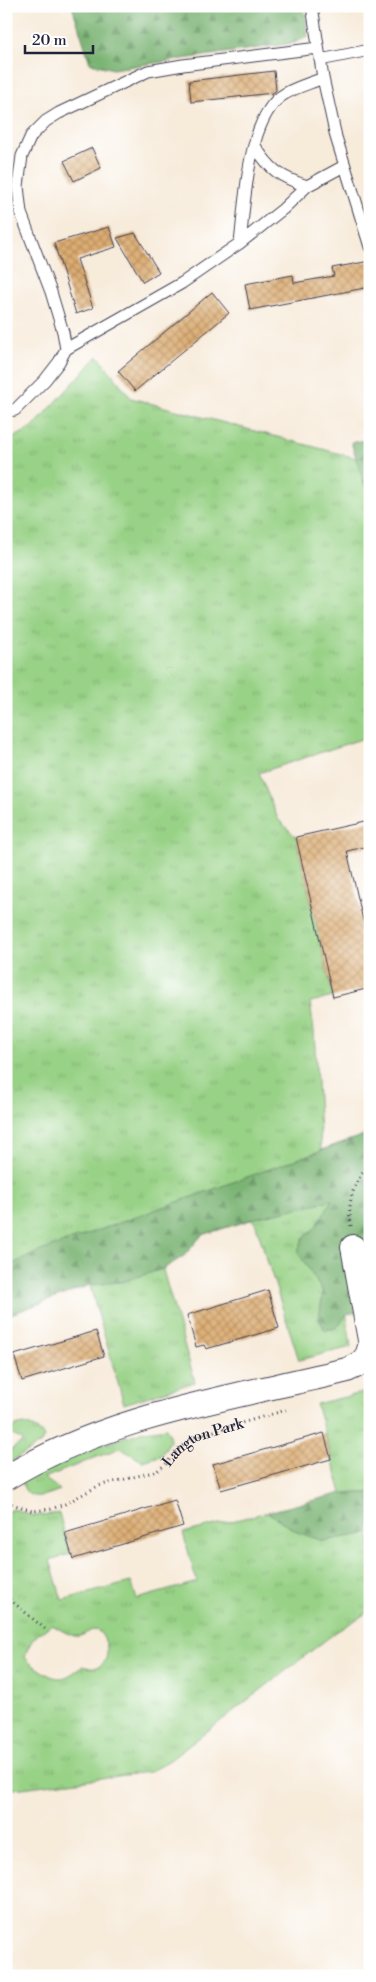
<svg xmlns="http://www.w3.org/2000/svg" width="376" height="1982" font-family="'Libre Bodoni',serif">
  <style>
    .grass { fill: url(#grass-tufts); stroke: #5d7a60; fill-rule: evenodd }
    .forest { fill: url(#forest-firs); stroke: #4e6b57 }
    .building { fill: url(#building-cross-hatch) }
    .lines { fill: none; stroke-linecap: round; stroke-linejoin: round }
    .lane-casing { stroke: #424053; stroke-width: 13 }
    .street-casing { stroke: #424053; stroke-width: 26 }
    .path { stroke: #424053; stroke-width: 3; stroke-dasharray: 1 4; stroke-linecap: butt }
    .lane { stroke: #fff; stroke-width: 11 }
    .street { stroke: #fff; stroke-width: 24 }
    .labels { text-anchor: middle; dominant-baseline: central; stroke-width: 4; stroke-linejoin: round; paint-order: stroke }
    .street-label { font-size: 15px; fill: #22223b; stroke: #fff }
  </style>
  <defs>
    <pattern id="grass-tufts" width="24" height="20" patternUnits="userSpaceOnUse" patternTransform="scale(1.25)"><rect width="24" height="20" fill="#98d286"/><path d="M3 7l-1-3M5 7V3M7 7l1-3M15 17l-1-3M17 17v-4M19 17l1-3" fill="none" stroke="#83b475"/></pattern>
    <pattern id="forest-firs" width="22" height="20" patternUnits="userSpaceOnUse" patternTransform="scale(1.25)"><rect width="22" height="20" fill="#7ab473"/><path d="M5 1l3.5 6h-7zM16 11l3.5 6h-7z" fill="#649260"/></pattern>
    <pattern id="building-cross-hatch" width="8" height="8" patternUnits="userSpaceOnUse" patternTransform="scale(1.25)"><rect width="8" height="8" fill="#ddad72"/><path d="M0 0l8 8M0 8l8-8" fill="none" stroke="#b38c5f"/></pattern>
  </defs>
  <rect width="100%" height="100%" fill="#fff"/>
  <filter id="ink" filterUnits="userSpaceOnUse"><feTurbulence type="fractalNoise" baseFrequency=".02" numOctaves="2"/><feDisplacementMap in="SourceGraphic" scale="10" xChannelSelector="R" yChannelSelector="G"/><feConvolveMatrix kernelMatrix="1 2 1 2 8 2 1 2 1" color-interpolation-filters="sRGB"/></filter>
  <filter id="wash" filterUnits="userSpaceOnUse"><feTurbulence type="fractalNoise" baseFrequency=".0096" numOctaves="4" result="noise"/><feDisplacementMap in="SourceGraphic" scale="20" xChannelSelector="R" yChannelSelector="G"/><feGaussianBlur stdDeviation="1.12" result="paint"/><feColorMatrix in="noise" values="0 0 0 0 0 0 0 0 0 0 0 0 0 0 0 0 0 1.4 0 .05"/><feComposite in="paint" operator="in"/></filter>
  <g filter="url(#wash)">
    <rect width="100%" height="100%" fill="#f7ebda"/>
    <path class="grass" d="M 98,356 L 131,398 L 356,458 L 365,486 L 370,486 L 370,736 L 259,773 L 278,819 L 296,837 L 333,997 L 310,1002 L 314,1031 L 321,1150 L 370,1133 L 370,1153 L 357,1164 L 342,1281 L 351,1347 L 299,1360 L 254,1219 L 157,1249 L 195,1382 L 124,1404 L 82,1258 L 6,1282 L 6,442 L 33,427 Z
      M 370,1391 L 370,1493 L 342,1493 L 316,1404 Z
      M 24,1424 C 33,1427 39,1429 44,1437 L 41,1443 L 6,1465 L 6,1453 L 24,1441 L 7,1432 L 15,1426 Z
      M 166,1428 L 169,1433 L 170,1441 L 161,1456 L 142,1461 L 120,1448 L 44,1478 L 60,1490 C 45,1496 25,1504 22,1480 L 89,1448 L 145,1431 Z
      M 14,1509 L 33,1516 L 59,1513 L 70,1554 L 50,1560 L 62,1600 L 131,1582 L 137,1599 L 197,1582 L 183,1533 L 268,1512 L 297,1532 L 349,1536 L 370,1533 L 370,1611 L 336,1632 L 170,1760 L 149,1772 L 6,1790 L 6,1512 ZM 52,1625 C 60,1629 72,1638 80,1636 C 86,1634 90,1630 96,1629 C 115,1644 109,1676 83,1666 C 65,1679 60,1683 40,1670 C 34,1665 29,1664 25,1657 C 29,1640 38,1633 52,1625 Z"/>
    <path class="forest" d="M 72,6 L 304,6 L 308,37 L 294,43 L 113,69 L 90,63 Z
      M 370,440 L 370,486 L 365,486 L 351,442 Z
      M 370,1133 L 370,1309 L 347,1314 L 337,1328 L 325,1330 L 319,1319 L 323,1292 L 298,1252 L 303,1238 L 316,1227 L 332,1200 L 255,1218 L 202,1235 L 184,1256 L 163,1269 L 121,1282 L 90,1285 L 6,1316 L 6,1267 L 38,1252 Z
      M 342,1493 L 370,1493 L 370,1533 L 323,1541 L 297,1532 L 268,1512 Z"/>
    <g id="blocks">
      <path class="building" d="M 274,71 L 276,90 L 273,93 L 191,102 L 189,81 Z
        M 92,148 L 101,168 L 74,181 L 64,161 Z
        M 109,227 L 116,247 L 77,259 L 93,308 L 76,314 L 54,243 Z
        M 135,233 L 159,272 L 143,282 L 117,238 Z
        M 370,261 L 370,287 L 250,310 L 245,284 L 293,275 L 294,283 L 334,276 L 332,268 Z
        M 212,292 L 229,313 L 135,391 L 118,371 Z
        M 368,821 L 370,846 L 347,851 L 370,950 L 370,988 L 333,997 L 296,837 Z
        M 268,1290 L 279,1328 L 206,1349 L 204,1345 L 196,1347 L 187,1315 Z
        M 96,1331 L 104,1356 L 22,1381 L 14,1355 Z
        M 324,1433 L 331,1459 L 221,1490 L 213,1464 Z
        M 175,1500 L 183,1526 L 73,1559 L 65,1533 Z"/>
    </g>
  </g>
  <g filter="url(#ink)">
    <use href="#blocks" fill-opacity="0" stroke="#424053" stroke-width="1"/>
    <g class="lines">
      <defs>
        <path id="lane" d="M 312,6 L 323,78 L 336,137 L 370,247
          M 320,60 L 370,50
          M 255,146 C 270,170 280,177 307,186
          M 240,243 C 245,203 247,124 280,97 C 292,88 309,84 323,78
          M 66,349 L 182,283 L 240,243 L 283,209 L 307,186 L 344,166
          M 6,411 L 15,410 L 45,380 L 59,362 L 66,349 L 63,332 L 51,292 L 21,213 L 18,186 L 22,156 L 31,136 L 46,121 L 59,113 L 148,71 L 183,65 L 318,48"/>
        <path id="street" d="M 353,1247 L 370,1340
          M 6,1478 C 109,1415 232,1398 347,1370 C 359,1365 368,1360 370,1346"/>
      </defs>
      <use href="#lane" class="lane-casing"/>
      <use href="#street" class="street-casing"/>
      <g class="path">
        <path d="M 351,1226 C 347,1202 353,1182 370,1164"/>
        <path id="s1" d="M 7,1502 L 32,1511 L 51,1509 L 65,1504 L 98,1486 L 157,1471 L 166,1464 L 177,1450 L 194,1437 L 286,1410"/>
        <path d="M 6,1581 L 6,1582"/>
        <path d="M 6,1596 L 45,1629"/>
      </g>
      <use href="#lane" class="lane"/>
      <use href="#street" class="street"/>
    </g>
  </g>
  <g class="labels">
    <g class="street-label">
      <text stroke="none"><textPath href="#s1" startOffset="215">Langton Park</textPath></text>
    </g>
  </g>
  <rect width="376" height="1982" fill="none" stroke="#fff" stroke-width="25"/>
  <path d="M25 45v8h68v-8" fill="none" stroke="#22223b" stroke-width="2.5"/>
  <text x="32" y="45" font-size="15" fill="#22223b" stroke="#ffffff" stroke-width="4" paint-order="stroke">20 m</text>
</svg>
